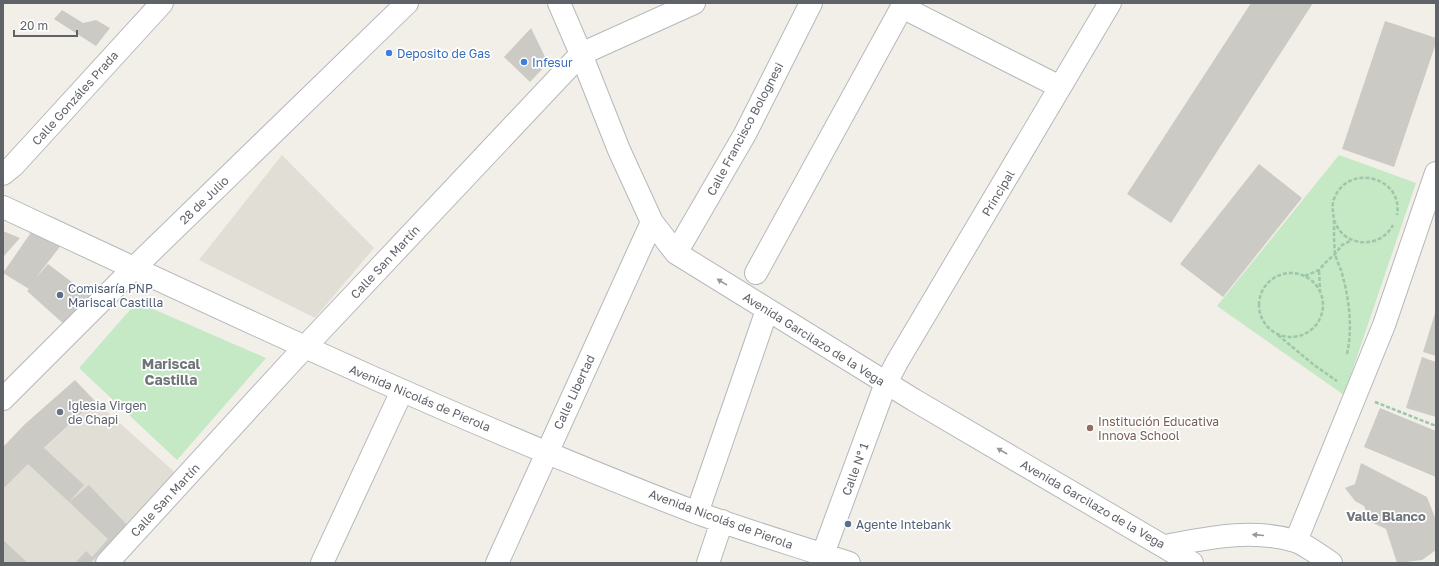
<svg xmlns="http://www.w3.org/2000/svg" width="1439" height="566" font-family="'Golos Text',sans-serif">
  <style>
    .education { fill: #e1ded6 }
    .green { fill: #c5e8c5 }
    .building { fill: #cccac5 }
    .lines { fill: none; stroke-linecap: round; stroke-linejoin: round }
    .minor-casing { stroke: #b5b8bc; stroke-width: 24 }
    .path { stroke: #9cc7a9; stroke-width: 2.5; stroke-dasharray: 4 2; stroke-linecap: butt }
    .minor { stroke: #fff; stroke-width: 22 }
    .oneway { fill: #979a9d }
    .shop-dot { fill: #3f7fe0; stroke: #fff; stroke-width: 1.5 }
    .service-dot { fill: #5c6f8a; stroke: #fff; stroke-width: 1.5 }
    .worship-dot { fill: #6b7280; stroke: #fff; stroke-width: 1.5 }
    .education-dot { fill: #8d6e63; stroke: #fff; stroke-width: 1.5 }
    .labels { text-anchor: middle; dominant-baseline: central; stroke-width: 3.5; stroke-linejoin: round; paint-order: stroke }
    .shop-label { font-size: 12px; fill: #366cbe; stroke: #fff; text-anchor: start }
    .street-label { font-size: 12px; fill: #5f6368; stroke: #fff }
    .service-label { font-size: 12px; fill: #4e5e75; stroke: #fff; text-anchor: start }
    .worship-label { font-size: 12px; fill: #5b616d; stroke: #fff; text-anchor: start }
    .education-label { font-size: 12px; fill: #785e54; stroke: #fff; text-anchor: start }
    .neighbourhood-label { font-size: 13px; font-weight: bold; fill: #70757a; stroke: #fff }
    .quarter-label { font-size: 14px; font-weight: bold; fill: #70757a; stroke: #fff }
  </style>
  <rect width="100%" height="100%" fill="#f1efe8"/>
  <path class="education" d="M 282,155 L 374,248 L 315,318 L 199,260 Z
    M 95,401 L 179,476 L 99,563 L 3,563 L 3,447 L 45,448 Z"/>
  <path class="green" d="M 1339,155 L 1416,183 L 1344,395 L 1217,306 Z
    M 137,302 L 266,358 L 177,460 L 79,368 Z"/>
  <path class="building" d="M 1251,3 L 1313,3 L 1171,223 L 1127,194 Z
    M 62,10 L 83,23 L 96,20 L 110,28 L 96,46 L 54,19 Z
    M 1385,21 L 1436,38 L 1436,43 L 1394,167 L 1342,149 Z
    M 531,28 L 548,63 L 530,82 L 504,57 Z
    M 1259,164 L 1302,198 L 1223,297 L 1180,264 Z
    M 3,231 L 20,238 L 3,257 Z
    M 32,231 L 62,244 L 35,279 L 48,264 L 93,298 L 67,327 L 27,291 L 29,289 L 3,273 Z
    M 1436,310 L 1436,356 L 1423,352 Z
    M 1422,357 L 1436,362 L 1436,417 L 1406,408 Z
    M 75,380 L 95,401 L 44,448 L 84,485 L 69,502 L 28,464 L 3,489 L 3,447 L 25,424 Z
    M 1380,408 L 1436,431 L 1436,477 L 1364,447 Z
    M 1361,463 L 1427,497 L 1436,520 L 1436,550 L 1422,560 L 1397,563 L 1386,529 L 1371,522 L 1364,506 L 1355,501 L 1345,488 L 1355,484 Z
    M 89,485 L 128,526 L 90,563 L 75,563 L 86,551 L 92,557 L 108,539 L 69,502 Z
    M 3,540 L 28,563 L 3,563 Z"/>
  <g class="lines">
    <defs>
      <path id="minor" d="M 559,3 L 581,54 L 619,150 L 652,222 L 676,253 L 914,400 L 1192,563
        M 3,174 L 13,166 L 162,3
        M 3,207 C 232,314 460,422 695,512 C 746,531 798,546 849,563
        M 676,253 L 745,134 L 811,3
        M 756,273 L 902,7 L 1060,87
        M 3,399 L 134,268 L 407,3
        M 697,513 L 767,310
        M 1296,541 L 1384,325 L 1436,173
        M 1165,546 C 1208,538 1251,528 1295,541 C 1305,544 1322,557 1331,563
        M 823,554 L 886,383 L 897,362 L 1110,3
        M 107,563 L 304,348 L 581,54 L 694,3
        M 322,563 L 402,391
        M 497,563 L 652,222
        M 708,563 L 722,521"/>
    </defs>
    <use href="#minor" class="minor-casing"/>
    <path class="path" d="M 1334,220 C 1336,225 1339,231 1344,235 C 1360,248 1384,243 1393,225
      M 1319,271 L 1320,290
      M1259 305a32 32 0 1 1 64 0a32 32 0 1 1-64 0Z
      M 1305,276 L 1319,270 L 1326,262 L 1335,254 L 1342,245 L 1352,240
      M 1278,335 L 1314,365 L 1337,381
      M 1347,354 C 1353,327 1349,297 1341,270 C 1339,265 1336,259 1335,253 C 1334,243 1334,233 1334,223 C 1334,214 1331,207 1334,199 C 1348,162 1404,177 1397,215
      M 1375,402 L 1436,426"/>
    <use href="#minor" class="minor"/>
  </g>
  <defs><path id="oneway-solid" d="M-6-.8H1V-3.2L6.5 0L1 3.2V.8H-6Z"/></defs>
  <g class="oneway">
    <use href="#oneway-solid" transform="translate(722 282) rotate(-148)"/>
    <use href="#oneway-solid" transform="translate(1002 451) rotate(-150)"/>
    <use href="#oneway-solid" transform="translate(1258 535) rotate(-175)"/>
  </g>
  <g class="shop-dot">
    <circle cx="389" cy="53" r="4"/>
    <circle cx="524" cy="62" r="4"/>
  </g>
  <g class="service-dot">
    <circle cx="60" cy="295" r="4"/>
    <circle cx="848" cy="524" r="4"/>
  </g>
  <circle class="worship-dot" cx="60" cy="412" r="4"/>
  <circle class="education-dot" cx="1090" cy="428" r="4"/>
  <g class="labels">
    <g class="shop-label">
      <text x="397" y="53">Deposito de Gas</text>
      <text x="532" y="62">Infesur</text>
    </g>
    <g class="street-label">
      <text transform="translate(75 98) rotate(-48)">Calle Gonzáles Prada</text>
      <text transform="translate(745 129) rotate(-62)">Calle Francisco Bolognesi</text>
      <text transform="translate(998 193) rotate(-59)">Principal</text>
      <text transform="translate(204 200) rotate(-44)">28 de Julio</text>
      <text transform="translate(385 262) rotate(-47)">Calle San Martín</text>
      <text transform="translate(814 339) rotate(32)">Avenida Garcilazo de la Vega</text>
      <text transform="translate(574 392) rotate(-65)">Calle Libertad</text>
      <text transform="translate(420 398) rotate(23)">Avenida Nicolás de Pierola</text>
      <text transform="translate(855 469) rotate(-70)">Calle N° 1</text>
      <text transform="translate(165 500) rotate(-47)">Calle San Martín</text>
      <text transform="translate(1093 504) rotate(30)">Avenida Garcilazo de la Vega</text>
      <text transform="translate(721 519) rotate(20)">Avenida Nicolás de Pierola</text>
    </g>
    <g class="service-label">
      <text x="68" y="288">Comisaría PNP<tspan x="68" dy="14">Mariscal Castilla</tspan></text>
      <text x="856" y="524">Agente Intebank</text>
    </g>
    <g class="worship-label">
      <text x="68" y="405">Iglesia Virgen<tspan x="68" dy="14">de Chapi</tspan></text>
    </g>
    <g class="education-label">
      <text x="1098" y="421">Institución Educativa<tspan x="1098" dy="14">Innova School</tspan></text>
    </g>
    <g class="neighbourhood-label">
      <text x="1386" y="516">Valle Blanco</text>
    </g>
    <g class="quarter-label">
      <text x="171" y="363">Mariscal<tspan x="171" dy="16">Castilla</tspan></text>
    </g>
  </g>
  <rect width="1439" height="566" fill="none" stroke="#5f6368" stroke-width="8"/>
  <path d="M14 30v6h63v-6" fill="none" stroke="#5f6368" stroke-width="2"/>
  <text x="20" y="30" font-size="12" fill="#5f6368" stroke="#ffffff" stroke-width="3" paint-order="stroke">20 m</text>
</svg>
